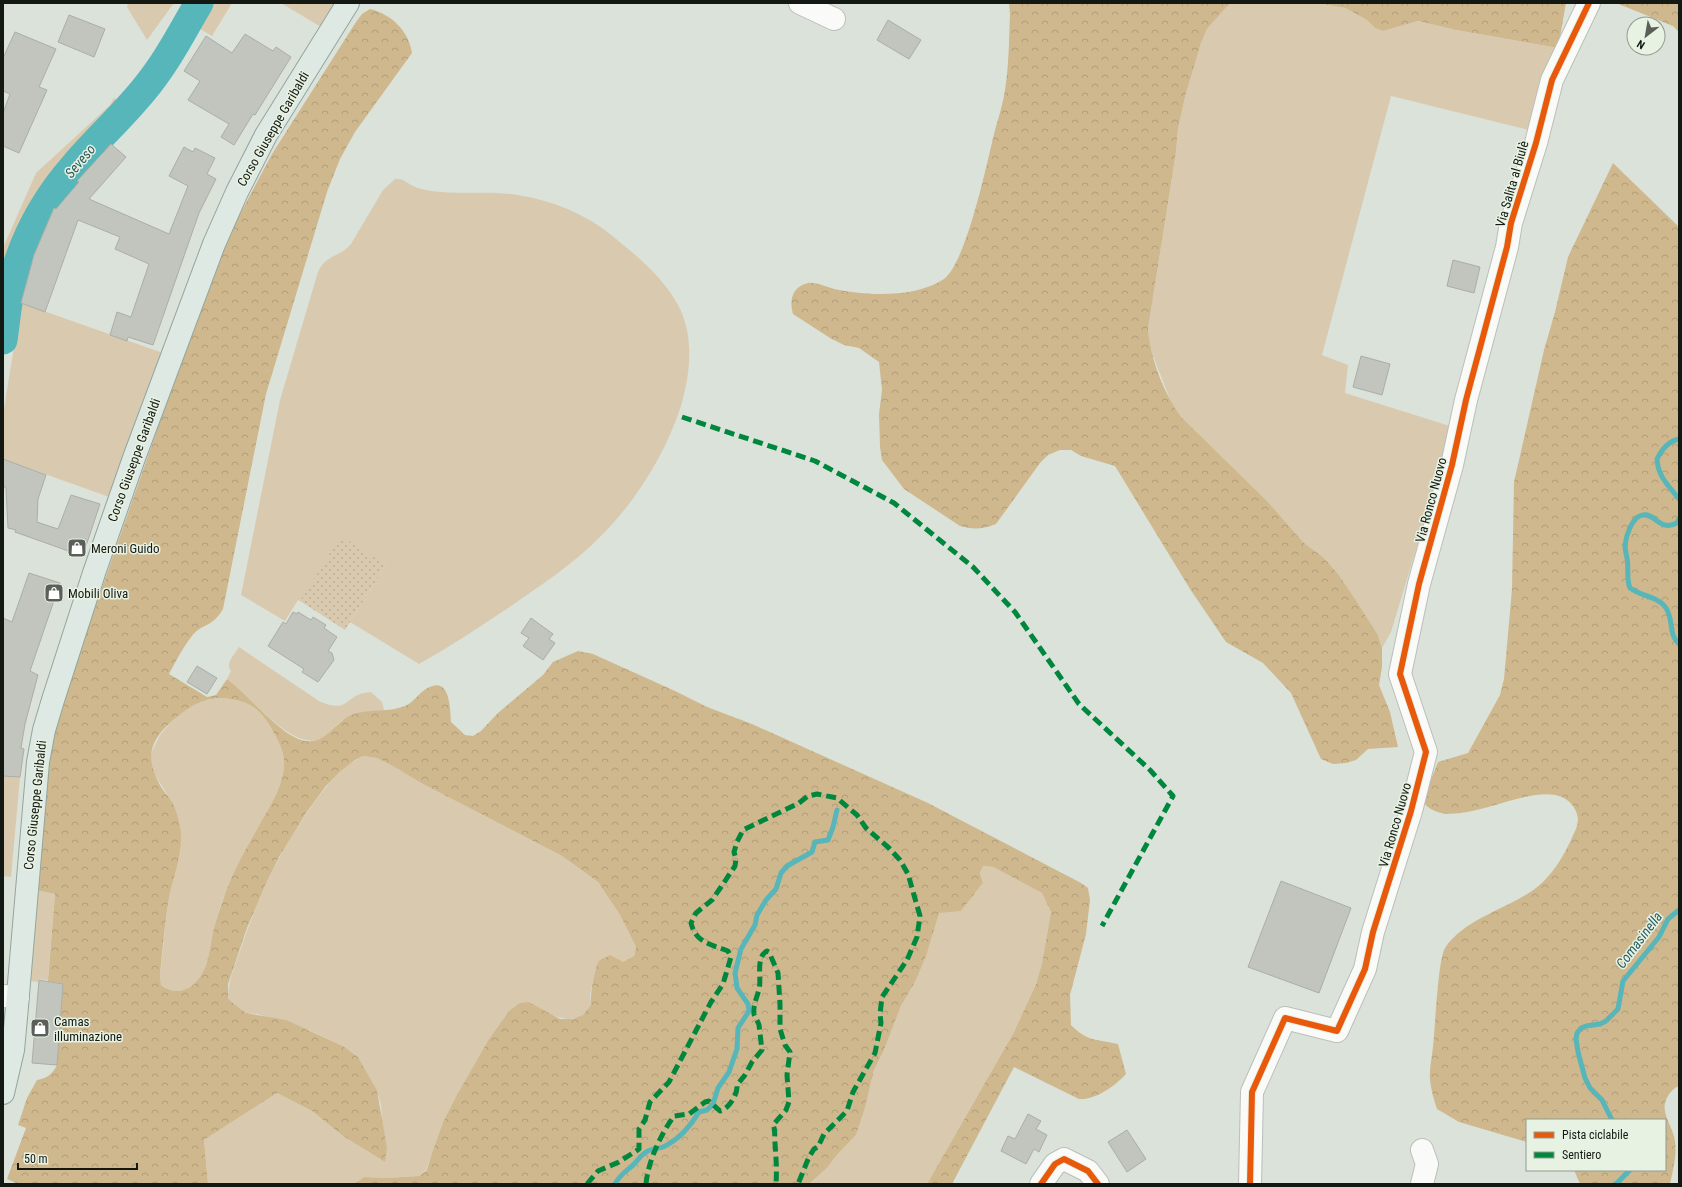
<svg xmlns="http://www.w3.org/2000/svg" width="1682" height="1187" font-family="'Roboto Condensed',sans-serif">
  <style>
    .grass { fill: #d9caaf }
    .forest { fill: url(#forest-crowns); fill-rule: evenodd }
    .garden { fill: url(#garden-dots) }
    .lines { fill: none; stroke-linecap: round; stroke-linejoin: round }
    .stream { stroke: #56b6ba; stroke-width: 5 }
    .river { stroke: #56b6ba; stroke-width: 29 }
    .building { fill: #c2c5be; stroke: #abaea7 }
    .minor-casing { stroke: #babfb9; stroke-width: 24 }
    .major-casing { stroke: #91a69d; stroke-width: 24 }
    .minor { stroke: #fafbf9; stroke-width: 22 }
    .major { stroke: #dee9e4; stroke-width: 22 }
    .quiet { stroke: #00873e; stroke-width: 5; stroke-dasharray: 10 5; stroke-linecap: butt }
    .cycleway-casing { stroke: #e7f2e3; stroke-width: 8 }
    .cycleway { stroke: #e8590c; stroke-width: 6 }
    .labels { text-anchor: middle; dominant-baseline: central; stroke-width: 3; stroke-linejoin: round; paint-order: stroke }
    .street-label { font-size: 13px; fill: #141813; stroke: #e7f2e3 }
    .poi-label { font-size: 13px; fill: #141813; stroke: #e7f2e3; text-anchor: start }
    .water-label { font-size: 14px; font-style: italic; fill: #2a5c60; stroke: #e7f2e3 }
  </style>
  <defs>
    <pattern id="forest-crowns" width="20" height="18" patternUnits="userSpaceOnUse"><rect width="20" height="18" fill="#cfb88d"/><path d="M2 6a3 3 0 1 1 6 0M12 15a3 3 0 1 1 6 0" fill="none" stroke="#b19d79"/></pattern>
    <pattern id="garden-dots" width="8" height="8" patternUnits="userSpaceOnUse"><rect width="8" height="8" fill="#d9caaf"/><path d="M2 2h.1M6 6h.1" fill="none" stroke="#b9ad96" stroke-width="1.8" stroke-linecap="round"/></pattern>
  </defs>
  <rect width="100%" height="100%" fill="#dbe2da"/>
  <path class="grass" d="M 128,3 L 174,3 L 147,40 L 127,7 Z
    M 211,3 L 232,3 L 212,36 L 197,27 Z
    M 281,3 L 336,3 L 321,27 Z
    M 1230,3 L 1317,3 L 1345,8 L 1367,20 L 1375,28 L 1383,31 L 1418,21 L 1456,30 L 1558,48 L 1529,130 L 1391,96 L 1322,355 L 1348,365 L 1345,393 L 1453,427 L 1391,632 L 1382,648 L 1378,635 L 1339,575 L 1323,557 L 1304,543 L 1268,502 L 1201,438 L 1182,418 L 1172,404 L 1149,346 L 1148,329 L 1176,152 L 1178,129 L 1185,97 L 1201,43 L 1207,29 Z
    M 114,98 L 120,102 L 57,168 L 42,187 L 31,209 L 16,246 L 3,286 L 3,248 L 36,173 L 110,105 Z
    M 395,179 C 403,178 406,183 413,186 C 419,189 426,190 432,191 C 454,194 476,192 497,193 C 537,195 578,209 610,234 C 636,255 667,280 681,311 C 694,341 690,375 681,406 C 665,455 635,503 598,539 C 572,565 541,585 511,606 C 481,626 451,646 419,664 L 350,622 L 386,565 L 300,601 L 298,600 L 285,621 L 241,595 L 280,400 L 318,272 C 326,254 339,258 351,244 L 383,190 Z
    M 21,303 L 163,353 L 112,498 L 3,459 L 3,415 Z
    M 239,647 L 319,701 C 351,715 343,694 371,692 L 382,702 L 384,710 C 369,712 354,712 341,721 C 333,727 328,737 317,740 C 290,748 248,694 227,679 L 231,671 C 225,663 234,655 239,647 Z
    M 217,698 C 243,699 258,704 271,728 C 277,739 285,751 284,765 C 283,789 267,810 256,831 C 245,850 234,870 226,891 C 221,903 217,916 214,928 C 209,946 210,968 196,983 C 186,993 172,994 161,985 L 160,975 L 168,902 L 175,874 L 181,835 L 172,802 L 153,772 L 150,758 L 153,749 L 160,735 L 170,723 L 188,707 L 204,700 Z
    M 363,756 L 377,758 L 396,767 L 421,783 L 562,856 L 598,882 L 620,915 L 636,947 L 634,956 L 623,962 L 595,969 L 590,996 L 591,1005 C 588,1008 586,1013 583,1015 C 566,1026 544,1011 529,1002 L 509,1011 L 489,1039 L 443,1122 L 432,1153 L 427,1169 L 419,1176 L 388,1178 L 364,1177 L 354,1184 L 208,1184 L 204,1140 L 277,1093 L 312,1111 L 343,1136 L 385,1162 L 381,1105 L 377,1090 L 358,1057 L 343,1046 L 309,1030 L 257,1014 L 246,1013 L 233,1003 L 228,998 C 228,979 236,963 242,945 C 259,895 281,848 313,804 C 327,786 341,767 363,756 Z
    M 3,776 L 20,777 L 11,877 L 3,876 Z
    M 983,866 L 993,867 L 1042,893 L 1051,912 L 1042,963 L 1036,984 L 1014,1032 L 927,1184 L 809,1184 L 827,1168 L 836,1156 L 856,1135 L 865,1108 L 874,1070 L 884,1050 L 901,1006 L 915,982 L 939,912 L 961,911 L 983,883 L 980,873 Z
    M 36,890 L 55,894 L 48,980 L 39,979 L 38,982 L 29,981 Z"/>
  <path class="forest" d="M 1009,3 L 1230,3 L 1207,29 L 1201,43 L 1185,97 L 1178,129 L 1176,152 L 1148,329 C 1150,358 1164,394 1182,418 L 1268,502 L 1304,543 L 1323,557 L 1339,575 L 1355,599 L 1378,635 L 1382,648 L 1382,667 L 1379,685 L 1390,712 L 1398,747 L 1368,749 L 1356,760 L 1346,763 L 1333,764 L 1321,759 L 1291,693 L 1263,663 L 1226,642 L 1190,589 L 1115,466 L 1081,456 L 1071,450 L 1060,450 L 1048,455 L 1040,463 L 996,524 C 984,529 973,530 960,526 L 904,489 L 882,460 L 880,447 L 879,414 L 882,390 L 879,362 L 859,348 L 844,345 L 830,338 L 793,314 C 789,300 792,287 808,283 C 816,282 827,287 834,289 C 866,296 916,298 944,279 C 966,263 987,163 994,134 C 998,119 1003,104 1005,90 C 1009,65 1009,39 1010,14 Z
    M 1317,3 L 1566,3 L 1558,48 L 1456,30 L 1418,21 L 1383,31 L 1375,28 L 1367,20 L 1345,8 Z
    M 1616,3 L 1679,3 L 1679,32 L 1673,26 Z
    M 370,9 C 391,14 409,31 412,53 L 355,132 L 340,159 L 327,192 L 266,394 L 223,609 C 212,628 202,623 192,636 C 183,647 176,661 169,674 L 207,697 L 216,695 L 227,679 C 248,694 281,737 305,741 C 326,744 334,723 351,715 C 367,708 389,713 405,706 C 413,703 418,694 426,689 C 450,674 450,707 451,722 L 465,735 L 473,736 L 481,731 L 498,713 L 543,675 L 553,662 L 578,651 L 593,654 L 675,691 L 707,707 L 752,724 L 928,803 L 1081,883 L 1088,888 L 1090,900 L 1086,934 L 1070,995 L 1071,1025 C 1088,1042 1096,1039 1118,1044 L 1126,1074 C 1115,1086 1096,1100 1079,1099 L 1014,1067 L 952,1184 L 927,1184 L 1014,1032 L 1036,984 L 1042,963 L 1051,912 L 1042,893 L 993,867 L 983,866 L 980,873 L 983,883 L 961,911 L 939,913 L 926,956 L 915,982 L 901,1006 L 884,1050 L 874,1070 L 865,1108 L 856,1135 L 836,1156 L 827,1168 L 809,1184 L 354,1184 L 364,1177 L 388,1178 L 419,1176 L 427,1170 L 432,1153 L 443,1122 L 457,1095 L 489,1039 L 509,1011 L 520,1003 L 529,1002 L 560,1019 L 573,1019 L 583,1015 L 591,1005 C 590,998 594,967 599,961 C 602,959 607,957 610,955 L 623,962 L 634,956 L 636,947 L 620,915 L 598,882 L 562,856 L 421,783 L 395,767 L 377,758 L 363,756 L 355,760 L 340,772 L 326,786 L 306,813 L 279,857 L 265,886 L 247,928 L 228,984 L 228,998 L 233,1003 L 246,1013 L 286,1020 L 343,1046 L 358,1057 L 377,1090 L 387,1148 L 385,1162 L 343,1136 L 312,1111 L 277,1093 L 204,1140 L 208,1184 L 18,1184 L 7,1179 L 26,1128 L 18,1125 L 27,1098 L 37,1080 C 47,1078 52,1075 57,1065 L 63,984 L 48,981 L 55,894 L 36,890 L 45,786 L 53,733 L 90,622 L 207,287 L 225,242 L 272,154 L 356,22 L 362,14 ZM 217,698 C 243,699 258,704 271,728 C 277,739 285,751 284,765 C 283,789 267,810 256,831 C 245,850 234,870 226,891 C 222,903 217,916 214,928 C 209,946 210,968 196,982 C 186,993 172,994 161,985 L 160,975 C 162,951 165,926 168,903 C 172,881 182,856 181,834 C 180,824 177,811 172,802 C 170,798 166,794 163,790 C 146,762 146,744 172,721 C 186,709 198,700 217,698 Z
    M 1613,163 L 1679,227 L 1679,1086 C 1674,1088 1670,1092 1668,1096 C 1658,1112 1673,1125 1675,1141 C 1677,1155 1673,1170 1670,1184 L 1580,1184 L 1574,1170 L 1665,1170 L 1665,1120 L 1527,1120 L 1527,1142 L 1459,1122 L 1437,1109 C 1434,1100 1431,1090 1430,1080 C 1429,1069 1432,1057 1433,1047 C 1435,1029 1438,959 1445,948 C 1467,915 1516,908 1543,882 C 1555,870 1564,855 1571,840 C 1577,827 1582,819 1573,806 C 1546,769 1462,834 1428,807 C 1426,806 1424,802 1423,800 L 1438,762 L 1468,753 L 1500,695 L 1504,679 L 1512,589 L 1514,482 L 1544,350 L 1555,312 L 1568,257 Z"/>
  <path class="garden" d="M 341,536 L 386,565 L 345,630 L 300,601 Z"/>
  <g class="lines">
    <path class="stream" d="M 1679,439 C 1668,441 1662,449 1657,459 C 1658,477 1669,486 1679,499
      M 1679,519 L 1677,523 C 1659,532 1656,513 1643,515 C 1632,516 1626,536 1625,545 C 1625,550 1626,553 1627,558 C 1629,568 1626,579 1630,588 C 1641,596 1659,597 1666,608 C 1674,620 1668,634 1679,644
      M 1612,1120 L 1602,1100 L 1590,1088 L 1585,1078 L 1578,1052 L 1576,1039 L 1577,1033 L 1581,1028 L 1586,1026 L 1600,1024 L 1606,1021 L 1618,1009 L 1623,981 L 1659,937 L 1668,919 L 1679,910
      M 615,1184 C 619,1176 625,1172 632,1166 C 638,1161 641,1153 650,1150 C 656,1148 661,1149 667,1145 C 680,1138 691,1125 699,1112 L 707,1110 L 713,1104 L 718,1088 L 729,1072 L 737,1049 L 738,1028 L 749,1011 L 748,1004 L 737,988 L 736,980 L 735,973 L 741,949 L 755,925 L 757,915 L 766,900 L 776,889 L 781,873 L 787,866 L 812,852 L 815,842 L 828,840 L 833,827 L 837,810
      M 1616,1184 L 1630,1170"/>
    <path class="river" d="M 3,340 C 6,321 7,301 12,283 C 23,240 44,200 74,166 C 99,136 130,110 153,78 C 171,55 184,28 199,3"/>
  </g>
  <path class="building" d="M 69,15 L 105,29 L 94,57 L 58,42 Z
    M 888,20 L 921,40 L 909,59 L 877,40 Z
    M 15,32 L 56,49 L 39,87 L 47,90 L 19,153 L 3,146 L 3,113 L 10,94 L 3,91 L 3,58 Z
    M 245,34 L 273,51 L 276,47 L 291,57 L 255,115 L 253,114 L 234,145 L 221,137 L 229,124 L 188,100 L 200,81 L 184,71 L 206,36 L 232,53 Z
    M 111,144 L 126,157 L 89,199 L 169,234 L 188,186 L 169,176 L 184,147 L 193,152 L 195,148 L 215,158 L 207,174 L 216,179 L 199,213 L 153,345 L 128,337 L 127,341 L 110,335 L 117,312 L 131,317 L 149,264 L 115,249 L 120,237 L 78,220 L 45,312 L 21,303 L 34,255 L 54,208 L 56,209 L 79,182 L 77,181 Z
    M 1453,260 L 1480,267 L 1474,293 L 1447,286 Z
    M 1361,356 L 1390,364 L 1382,395 L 1353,387 Z
    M 3,459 L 46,475 L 38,499 L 37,522 L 58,529 L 71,495 L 100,504 L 85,549 L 74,553 L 15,532 L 16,530 L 8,528 L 6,488 L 3,486 Z
    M 29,573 L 60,583 L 30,671 L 38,675 L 25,724 L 21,748 L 24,749 L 20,777 L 3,776 L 3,618 L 12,622 Z
    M 293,612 L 297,614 L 298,612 L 311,620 L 313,617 L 326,625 L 324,628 L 337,637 L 328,651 L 332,653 L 334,660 L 318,682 L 302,672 L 304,669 L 268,646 L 283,622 L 286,624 Z
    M 531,618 L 553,634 L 549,639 L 555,643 L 543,660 L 523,646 L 529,638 L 521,633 Z
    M 197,666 L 217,678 L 207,694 L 187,682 Z
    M 1281,881 L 1351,908 L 1319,993 L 1248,967 Z
    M 39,980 L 63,984 L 57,1065 L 32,1063 Z
    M 1028,1114 L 1041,1121 L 1036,1129 L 1047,1135 L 1039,1152 L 1034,1149 L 1026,1164 L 1001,1151 L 1008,1136 L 1015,1139 Z
    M 1127,1130 L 1146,1159 L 1127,1172 L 1108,1142 Z"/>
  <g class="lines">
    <defs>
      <path id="minor" d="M 800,3 L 834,19
        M 3,996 L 18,997
        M 1041,1184 L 1055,1164 L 1064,1159 L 1088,1171 L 1098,1184
        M 1250,1184 L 1252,1092 L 1285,1018 L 1337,1031 L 1365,969 L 1373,932 L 1411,811 L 1426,752 L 1400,674 L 1419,584 L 1452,465 L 1466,400 L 1507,247 L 1511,223 L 1536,143 L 1552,80 L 1589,3
        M 1422,1184 L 1427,1164 L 1422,1150"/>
      <path id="major" d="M 3,1093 L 13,1050 L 16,1018 L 38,762 L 44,730 L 53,700 L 94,573 L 134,458 L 214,244 L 237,192 L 266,135 L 348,3"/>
    </defs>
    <use href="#minor" class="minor-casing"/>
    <use href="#major" class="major-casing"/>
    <use href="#minor" class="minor"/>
    <use href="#major" class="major"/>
    <path class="quiet" d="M 682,417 L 815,461 L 894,503 L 973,567 L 1015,612 L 1079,704 L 1150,770 L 1173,796 L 1102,926
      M 587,1184 L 598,1171 L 619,1162 L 639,1149 L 639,1129 L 645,1120 L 650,1102 L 669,1082 L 711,1002 L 723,984 L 731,957 L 728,951 C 710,944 696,943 691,923 L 696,913 L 712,900 L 721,887 L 735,866 L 736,859 L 734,852 L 737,842 L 743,830 L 799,803 L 808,796 L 817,794 L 837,798 L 857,815 L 866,828 L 889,848 L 900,860 L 908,874 L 920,916 L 917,937 L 907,960 L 882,997 L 880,1014 L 881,1023 L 875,1053 L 853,1092 L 847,1111 L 824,1134 L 818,1147 L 814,1149 L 809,1157 L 798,1184
      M 646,1184 C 648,1161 661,1134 674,1116 L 689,1114 L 705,1102 L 709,1101 L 720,1111 C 729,1109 738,1094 737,1085 L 745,1075 L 752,1062 L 762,1050 C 761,1042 760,1033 759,1025 C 758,1021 755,1018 754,1014 C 753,1004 757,998 759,989 C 762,979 755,957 767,951 L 769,952 L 778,973 L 780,1004 L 780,1029 L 785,1045 L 790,1052 L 787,1075 L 789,1102 L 786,1110 L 773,1125 C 776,1131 774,1136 775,1143 C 776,1158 777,1169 776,1184"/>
    <defs>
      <path id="cycleway" d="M 1041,1184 L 1055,1164 L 1064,1159 L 1088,1171 L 1098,1184
        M 1250,1184 L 1252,1092 L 1285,1018 L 1337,1031 L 1365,969 L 1373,932 L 1411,811 L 1426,752 L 1400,674 L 1419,584 L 1452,465 L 1466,400 L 1507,247 L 1511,223 L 1536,143 L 1552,80 L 1589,3"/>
    </defs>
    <use href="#cycleway" class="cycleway-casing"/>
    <use href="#cycleway" class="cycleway"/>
  </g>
  <defs>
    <symbol id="shop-square" viewBox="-11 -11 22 22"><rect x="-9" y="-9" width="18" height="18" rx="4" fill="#5a5f59" stroke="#e7f2e3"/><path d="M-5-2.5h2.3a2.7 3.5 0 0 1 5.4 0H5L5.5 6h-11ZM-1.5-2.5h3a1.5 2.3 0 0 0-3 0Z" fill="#fff"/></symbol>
  </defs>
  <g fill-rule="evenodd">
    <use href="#shop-square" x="66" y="537" width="22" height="22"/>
    <use href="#shop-square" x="43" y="582" width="22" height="22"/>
    <use href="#shop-square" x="29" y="1017" width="22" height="22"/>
  </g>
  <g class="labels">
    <g class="street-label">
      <text transform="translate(273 129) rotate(-60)">Corso Giuseppe Garibaldi</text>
      <text transform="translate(1512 184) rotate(-74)">Via Salita al Biulè</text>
      <text transform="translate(134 460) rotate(-70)">Corso Giuseppe Garibaldi</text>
      <text transform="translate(1431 500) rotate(-75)">Via Ronco Nuovo</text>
      <text transform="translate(35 805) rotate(-84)">Corso Giuseppe Garibaldi</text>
      <text transform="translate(1395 825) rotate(-74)">Via Ronco Nuovo</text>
    </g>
    <g class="poi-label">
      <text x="91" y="548">Meroni Guido</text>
      <text x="68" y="593">Mobili Oliva</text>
      <text x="54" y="1021">Camas<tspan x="54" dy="15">illuminazione</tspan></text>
    </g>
    <g class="water-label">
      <text transform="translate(80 161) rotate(-50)">Seveso</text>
      <text transform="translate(1639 940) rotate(-53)">Comasinella</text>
    </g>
  </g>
  <rect width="1682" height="1187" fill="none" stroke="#141813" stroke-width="8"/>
  <rect x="1526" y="1119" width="140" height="52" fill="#e7f2e3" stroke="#939b90"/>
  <rect x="1534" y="1132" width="20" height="6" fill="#e8590c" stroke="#939b90"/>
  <text x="1562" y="1139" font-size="12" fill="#141813">Pista ciclabile</text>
  <rect x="1534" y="1152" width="20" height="6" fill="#00873e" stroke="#939b90"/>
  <text x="1562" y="1159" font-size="12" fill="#141813">Sentiero</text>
  <g transform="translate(1646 36) rotate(211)"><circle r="19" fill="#e7f2e3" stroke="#939b90"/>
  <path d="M0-3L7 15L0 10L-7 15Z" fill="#5a5f59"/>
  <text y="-6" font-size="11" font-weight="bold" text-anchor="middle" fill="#141813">N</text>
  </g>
  <path d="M18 1163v6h119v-6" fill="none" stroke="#141813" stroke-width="2"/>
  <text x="24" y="1163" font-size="12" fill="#141813" stroke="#e7f2e3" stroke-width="3" paint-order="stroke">50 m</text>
</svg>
